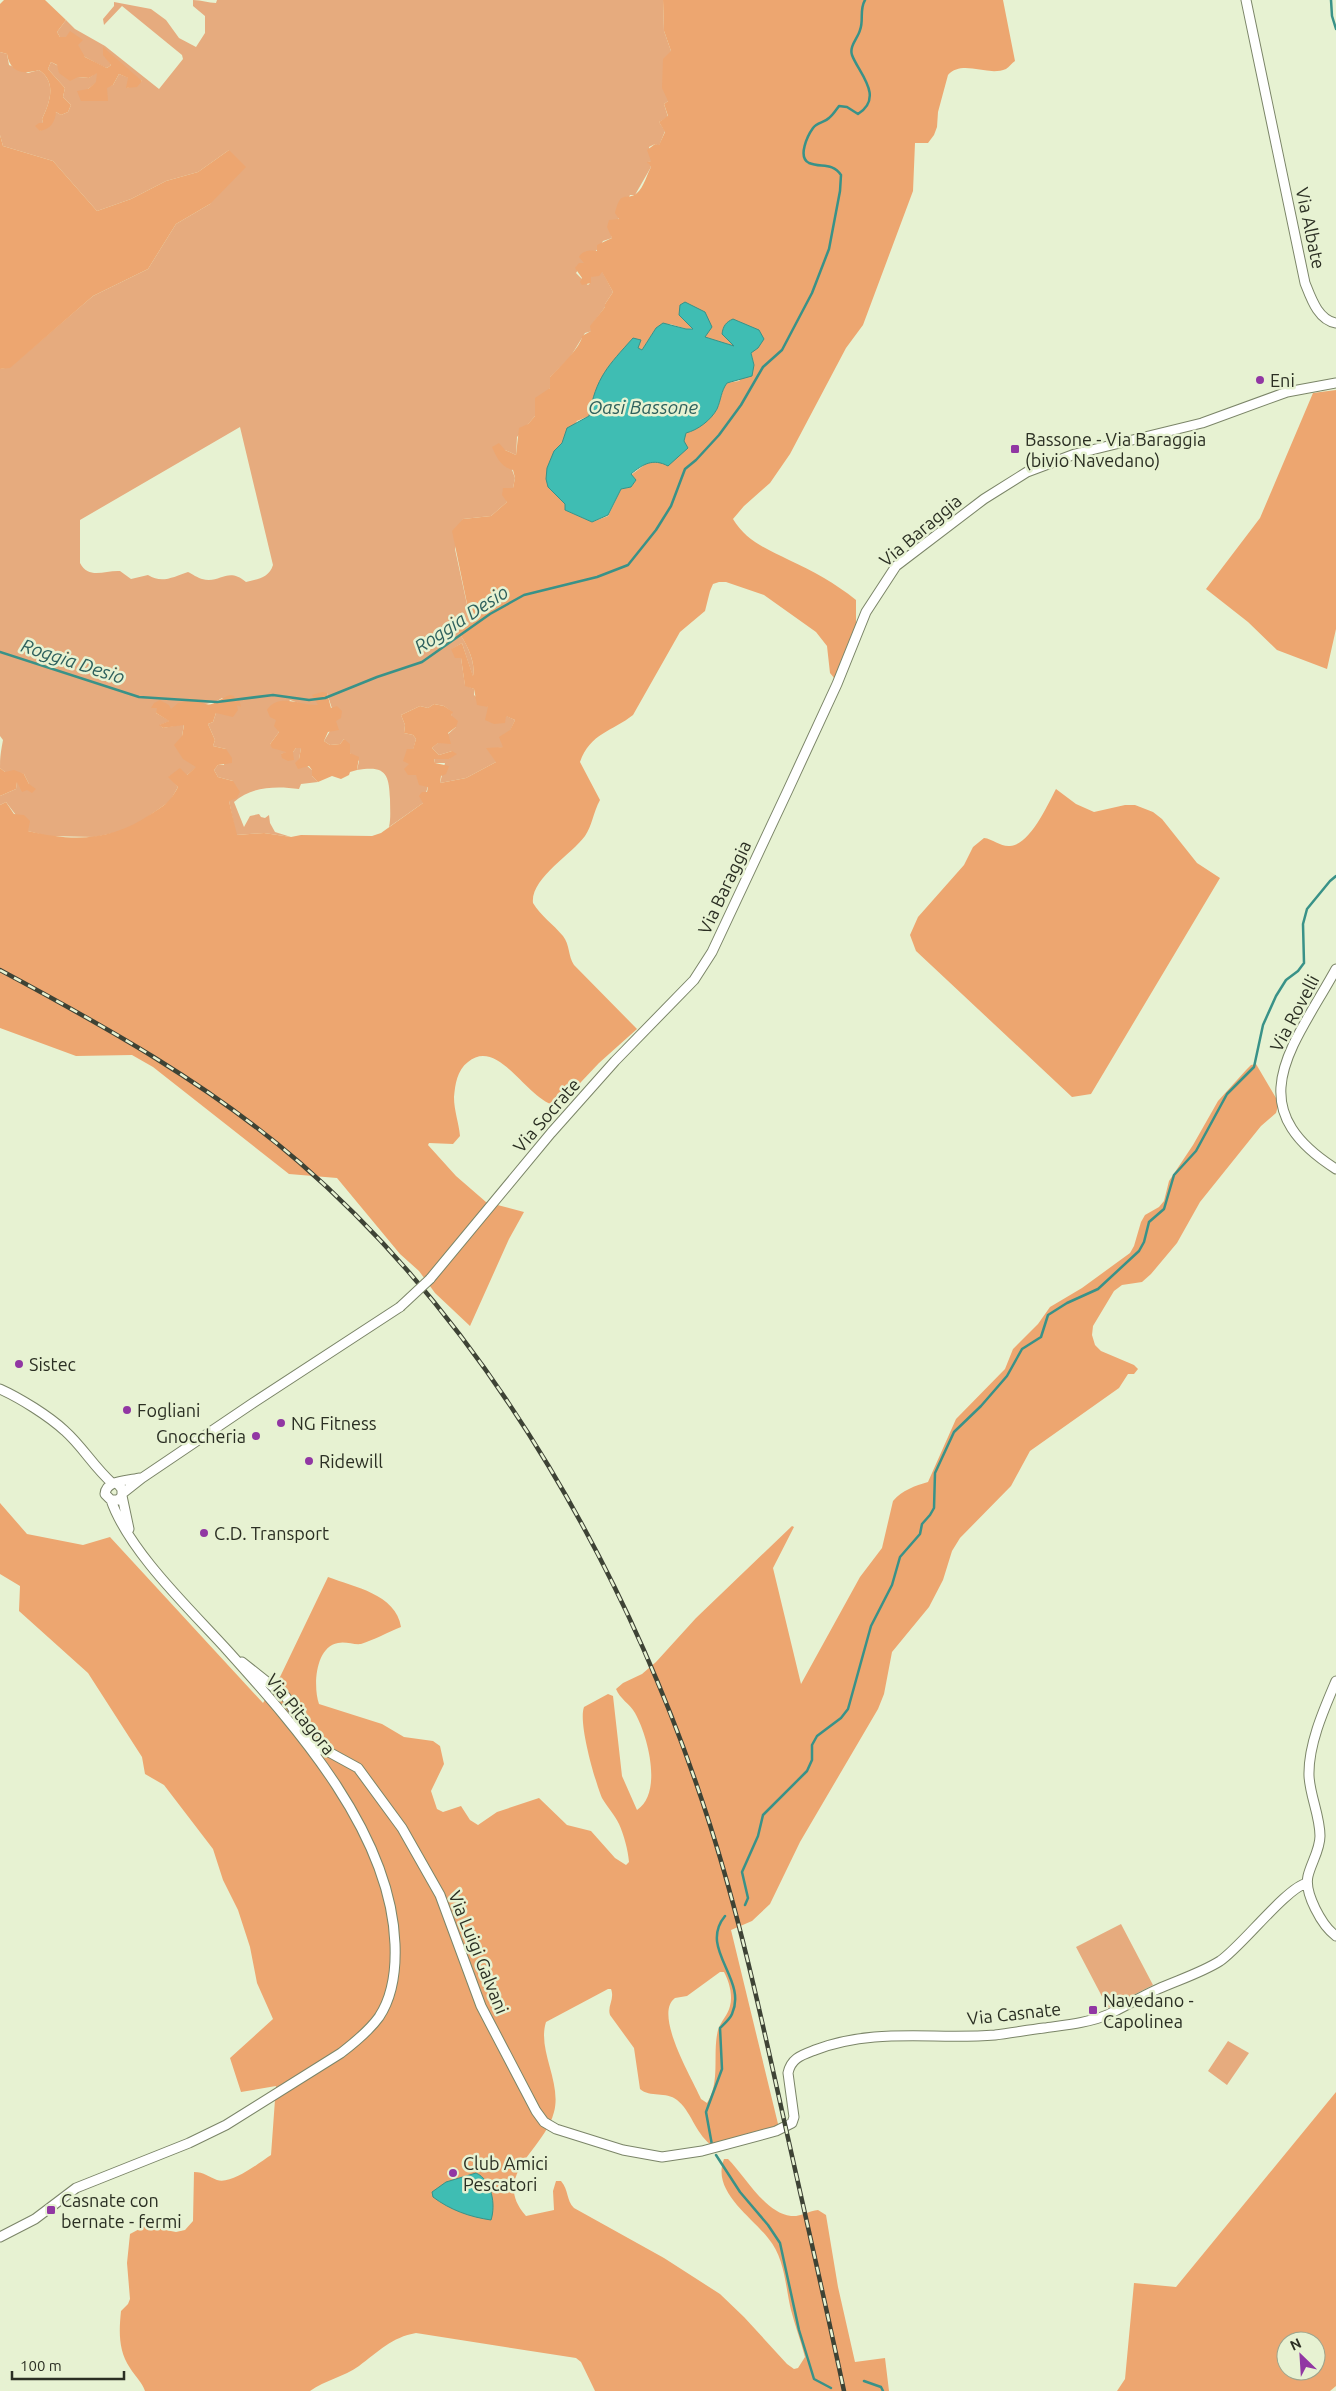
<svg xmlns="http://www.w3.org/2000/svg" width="1336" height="2391" font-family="Ubuntu,sans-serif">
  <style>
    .green { fill: #e6ab7e; fill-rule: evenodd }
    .forest { fill: #eda670; fill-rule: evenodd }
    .water { fill: #3fbdb3; stroke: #399288 }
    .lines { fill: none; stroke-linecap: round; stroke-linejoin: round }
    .stream { stroke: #399288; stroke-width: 2.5 }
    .minor-casing { stroke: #7b8568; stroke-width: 11 }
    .minor { stroke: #fff; stroke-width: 9 }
    .rail-casing { stroke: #3e4335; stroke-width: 4.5 }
    .rail { stroke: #e7f2d2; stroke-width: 2.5; stroke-dasharray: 8; stroke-linecap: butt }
    .minor-bridge-casing { stroke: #7b8568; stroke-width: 11; stroke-linecap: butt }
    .minor-bridge { stroke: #fff; stroke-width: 9 }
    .poi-dot { fill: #9137a3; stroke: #e7f2d2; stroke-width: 2 }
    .labels { text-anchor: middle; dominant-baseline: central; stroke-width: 5; stroke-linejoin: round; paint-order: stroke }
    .street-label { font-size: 18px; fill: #2b2f23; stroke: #e7f2d2 }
    .poi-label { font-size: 18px; fill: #2b2f23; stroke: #e7f2d2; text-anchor: start }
    .water-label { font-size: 19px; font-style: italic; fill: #2e615d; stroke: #e7f2d2 }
  </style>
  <rect width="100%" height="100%" fill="#e7f2d2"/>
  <path class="green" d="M 193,0 C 202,0 208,3 216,3 L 217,0 L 663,0 L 664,31 L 671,51 L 668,101 L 664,104 L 668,117 L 659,122 L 665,131 L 659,146 L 655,144 L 649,147 L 652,161 L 648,162 L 651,167 L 635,195 L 630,195 L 611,234 L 612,238 L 603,241 C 596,254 584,261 576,273 L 588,285 L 590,283 L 590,277 L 602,271 L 613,292 L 605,304 L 605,307 L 591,326 L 592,331 L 585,333 L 569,359 L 550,377 L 550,388 L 537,406 L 535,416 L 517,437 L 516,455 L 505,450 L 515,478 L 513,488 L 503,488 L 507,502 L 491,516 L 463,519 L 455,549 L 471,623 L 458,632 C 467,643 476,663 473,677 L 462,643 L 452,649 L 461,658 L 465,685 L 474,689 L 474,695 L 488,707 L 515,720 L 503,747 L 498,748 L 496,762 L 466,778 L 440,783 L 445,763 L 435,763 L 434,758 L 449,759 L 452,751 L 439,755 L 432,748 L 456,727 L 451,715 L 452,712 L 444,706 L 434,704 L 428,708 L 420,706 L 401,715 L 405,725 L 404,733 L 413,735 L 416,739 L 409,765 L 428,786 L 423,803 L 389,827 C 391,818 390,809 390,799 C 389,774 386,765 357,770 L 359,761 L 350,753 L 344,739 L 340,744 L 330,745 L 324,741 L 336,721 L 327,693 L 318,705 L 307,706 L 290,700 L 276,720 L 279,732 L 270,744 L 288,752 L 281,754 L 293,752 L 296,748 L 301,748 L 299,759 L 312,770 L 312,776 L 318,782 L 301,784 L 299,789 C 277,786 252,786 234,802 L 244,827 L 250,816 L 259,814 L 261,817 L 265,818 L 269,815 L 270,823 L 275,832 L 291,837 L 264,833 L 236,835 L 229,801 L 233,781 L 218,777 L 214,770 L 218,765 L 224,765 L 226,749 L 213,746 L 215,740 L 208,724 L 213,722 L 216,713 L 236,702 L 222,698 C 207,709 188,700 171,710 L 163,702 L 156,713 L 170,721 L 160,725 L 163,728 L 184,724 L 182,736 L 197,767 L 187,775 L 169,776 L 178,787 L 170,801 L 139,823 L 127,830 L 95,837 L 47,836 L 28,831 L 6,802 L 0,805 L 0,796 L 16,789 L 17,781 L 29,784 L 24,774 L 5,772 L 0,768 C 0,756 1,751 3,740 L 0,736 L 0,369 L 10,367 L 93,296 L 148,269 L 176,224 L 210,204 L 229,150 L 198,172 L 166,181 L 131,199 L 97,211 L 53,161 L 3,146 L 0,135 L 0,52 L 7,54 L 9,65 L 28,73 L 39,70 C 57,82 50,102 42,119 L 43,123 L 40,131 L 56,112 L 61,115 L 68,112 L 71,105 L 63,97 L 65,88 L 48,69 L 51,62 L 78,77 L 89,78 L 97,72 L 97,82 L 88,89 L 113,85 L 119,74 L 129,78 L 127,88 L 142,81 L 108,60 L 111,65 L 107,68 C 103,67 89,59 85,57 C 76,49 77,37 60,37 L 57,32 L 66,20 L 75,29 L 105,46 L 159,89 L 183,59 L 182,55 L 122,6 L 104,25 L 103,19 L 114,6 L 114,2 L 151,9 L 166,20 L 179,38 L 196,47 L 205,33 L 205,16 L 193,6 ZM 240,427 L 273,565 C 269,578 258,579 246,582 C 227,566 221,584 202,579 C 198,578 192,574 188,572 C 173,577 162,584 148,575 L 131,579 L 120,571 C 105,570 89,580 80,563 L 80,520 Z
    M 1121,1924 L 1153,1985 L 1108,2008 L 1076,1947 Z
    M 1228,2041 L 1249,2053 L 1227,2085 L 1208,2071 Z"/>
  <path class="forest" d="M 4,0 L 45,0 L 66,20 L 57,32 L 60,37 L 66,37 L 70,31 L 83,40 L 78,45 L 85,57 L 107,68 L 111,65 L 103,55 L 103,47 L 142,81 L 137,87 L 126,88 L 128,78 L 119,74 L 113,85 L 107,88 L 108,101 L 81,101 L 77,91 L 88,89 L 96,82 L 97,73 L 89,78 L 78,77 L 70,81 L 59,73 L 57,65 L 51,62 L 48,69 L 65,88 L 63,97 L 71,105 L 68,112 L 61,115 L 56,112 C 55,123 50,129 40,131 L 35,126 L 39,123 L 43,123 L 42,119 C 50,102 57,82 39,70 C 22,75 10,72 7,54 L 0,52 L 0,4 Z
    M 663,0 L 1003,0 L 1015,61 C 1012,63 1009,67 1006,69 C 987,77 963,59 948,75 L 938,112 L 937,127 L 934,135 L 928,143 L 915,143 L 913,191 L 863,325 L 846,348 L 790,454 L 770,483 L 744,506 L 733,519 C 746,541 767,549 789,560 C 813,571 835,583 856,600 L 856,624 L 839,684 L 830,673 L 827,646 L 816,632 L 764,595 L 726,582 L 719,582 L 713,584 L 710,591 L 705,611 L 680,632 L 633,715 C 613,731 590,733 580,762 L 600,800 C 593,813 592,826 585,836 C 572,854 530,879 533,903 C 541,916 553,924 563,936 C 570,945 568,956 574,965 L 637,1029 L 599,1063 L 564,1100 L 554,1105 C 526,1098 498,1037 468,1062 C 457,1070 455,1085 454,1097 C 454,1111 459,1123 460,1136 L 453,1144 L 429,1143 L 428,1145 L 456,1176 L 486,1202 L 524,1212 L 509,1239 L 470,1326 L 435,1293 L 419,1271 L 400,1254 L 337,1178 L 289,1174 L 153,1067 L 132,1055 L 76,1056 L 0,1028 L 0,805 L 6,802 L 14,814 L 24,815 L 30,821 L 28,831 C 74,842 112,841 151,814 C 165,805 170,802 178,787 L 168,777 L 180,768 L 187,775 L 196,767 L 183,759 L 174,745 L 182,736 L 184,725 L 163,728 L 159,725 L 169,721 L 156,713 L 157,708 L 151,708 L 154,703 L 160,700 L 169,705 L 171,709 L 178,703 L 196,699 C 212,711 215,700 230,695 L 234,696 L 236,702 L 239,699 L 241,707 L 237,705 L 238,710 L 233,717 L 216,713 L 213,722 L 208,724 L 215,740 L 213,746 L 226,749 L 232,758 L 232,763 L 218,765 L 214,770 L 218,777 L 233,781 L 240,792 L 237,798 L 229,801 L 237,835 L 264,833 L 291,837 L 301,835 L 372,836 L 381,833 L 423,803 L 419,796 L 422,792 L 427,792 L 428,787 L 419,785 L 416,775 L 408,775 L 404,769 L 409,764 L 403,761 L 407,749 L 413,749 L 416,739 L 413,735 L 404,733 L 405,725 L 401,715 L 420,706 L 428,708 L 434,704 L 444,706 L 453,712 L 451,715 L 458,721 L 456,727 L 448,733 L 451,744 L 438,743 L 432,748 L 439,755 L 452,751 L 457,754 L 449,759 L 434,759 L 435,763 L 449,766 L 446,774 L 441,776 L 440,783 L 466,778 L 496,762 L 486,748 L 503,747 L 499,737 L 510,730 L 515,720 L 506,716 L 505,723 L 494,724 L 485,720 L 488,707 L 477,705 L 474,689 L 465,686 L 461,658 L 455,658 L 451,649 L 462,643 L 473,676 C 476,662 466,642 458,632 L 462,626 L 471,623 L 452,531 L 463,519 L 491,516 L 507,502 L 502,495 L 503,488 L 513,488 L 515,478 L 513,470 C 501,467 497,458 492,447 L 499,443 L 505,450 L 516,455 L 519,428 L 528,424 L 535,416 L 535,398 L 550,388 L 550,377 C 558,369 582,346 582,336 L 591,331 L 590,326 L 605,307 L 605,304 L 613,292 L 602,272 L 599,276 L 591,277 L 591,283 L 582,285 L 580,282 L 582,278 L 575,268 L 579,263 L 584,263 L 579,257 C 583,250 591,250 597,251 L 597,245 L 612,238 L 607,227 L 609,220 L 619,219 L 615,213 C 621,188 626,202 637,193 C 644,187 647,174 651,167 L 647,162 L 651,161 L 647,150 L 655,144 L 659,145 L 665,132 L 659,122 L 668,116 L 664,104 L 668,101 L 662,88 L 663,59 L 671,51 L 664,31 ZM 670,324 L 686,329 L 712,327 L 704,337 L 751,352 L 754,365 L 739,381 L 727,383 C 721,391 721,400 717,409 C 712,418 696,430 686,433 L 683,441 L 661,462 L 647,463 L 631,475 L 636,480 L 631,487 L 621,489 L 608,516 L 592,522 L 565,510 L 565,504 L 548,487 L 554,451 L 562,443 L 577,421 L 589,416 C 594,386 614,359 633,338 L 637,348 L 642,350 L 656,328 Z
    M 0,135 L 3,146 L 53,161 L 97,211 L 131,199 L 166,181 L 198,172 L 229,150 L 246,167 L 210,204 L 176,224 L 148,269 L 93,296 L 10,368 L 0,369 Z
    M 1336,390 L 1336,629 L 1327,669 L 1277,650 L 1248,622 L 1206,589 L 1260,518 L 1313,393 Z
    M 322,692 L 327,693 L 331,708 L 337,706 L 342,711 L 341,718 L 336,721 L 339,730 L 328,732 L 324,741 L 330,745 L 340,744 L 344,739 L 350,744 L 350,753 L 359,757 L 357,770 L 350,772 L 349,775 L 341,779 L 332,776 L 318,782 L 312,776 L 312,770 L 309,766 L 298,769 L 295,763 L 299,759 L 301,748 L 296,748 L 293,752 L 294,760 L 288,761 L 282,758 L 281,754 L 286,752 L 272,748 L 270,744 L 279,732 L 274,726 L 276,720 L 270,717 L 267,710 C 278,692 302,706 318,705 L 312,695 Z
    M 0,768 L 5,772 L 14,770 L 24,774 L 29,784 L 36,789 L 32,793 L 27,790 L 22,792 L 17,782 L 16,789 L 0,796 Z
    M 1056,789 L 1076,804 L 1094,812 L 1125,805 L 1135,805 L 1153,812 L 1162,819 L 1197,863 L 1220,878 L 1091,1094 L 1072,1097 L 916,951 L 910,935 L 918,917 L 964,865 L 973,847 L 984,838 C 993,839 1001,847 1010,846 C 1030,845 1048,804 1056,789 Z
    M 1256,1064 L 1276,1098 L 1278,1106 L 1276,1113 L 1261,1126 L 1200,1202 L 1177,1243 L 1151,1274 L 1142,1282 L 1122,1285 L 1114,1291 L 1093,1326 L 1092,1335 L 1095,1345 L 1101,1351 L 1134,1365 L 1138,1369 L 1134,1374 L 1128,1374 L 1119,1388 L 1030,1451 L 1011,1486 L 960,1538 L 952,1551 L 943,1580 L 929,1607 L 892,1652 L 884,1694 L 878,1709 L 800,1842 L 770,1904 L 752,1921 L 731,1930 L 779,2128 L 710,2144 C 695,2132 691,2111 677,2100 C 666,2091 650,2098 640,2089 L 634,2048 L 610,2015 C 607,2006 615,1999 611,1989 L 608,1989 L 546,2022 C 537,2050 562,2082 554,2112 C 544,2151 490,2175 526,2216 L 554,2210 L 553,2191 L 556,2181 L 561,2181 C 569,2190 566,2200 574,2208 L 664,2258 L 720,2294 L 744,2317 L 787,2364 L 794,2369 L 798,2368 L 805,2357 C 801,2341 795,2326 791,2310 C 785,2285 785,2258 768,2238 C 752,2217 711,2191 724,2159 L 728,2159 C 745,2176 765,2213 791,2216 C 800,2217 809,2211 818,2210 L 826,2215 L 838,2287 L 855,2362 L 885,2358 L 889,2391 L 595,2391 L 581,2362 L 576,2358 L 416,2333 C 392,2337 378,2352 359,2366 C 344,2377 325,2380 310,2391 L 145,2391 C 142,2382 135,2376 130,2368 C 118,2350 119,2331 121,2311 L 128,2304 L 130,2299 L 127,2263 L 130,2234 L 145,2226 L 176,2232 L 185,2230 L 193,2221 L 194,2172 C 204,2172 209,2177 217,2180 C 231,2185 259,2163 271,2155 L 276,2086 L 241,2092 L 230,2058 L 273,2019 L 257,1983 L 250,1947 L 238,1910 L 223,1880 L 213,1849 L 164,1785 L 145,1774 L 142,1757 L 88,1673 L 19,1611 L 20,1586 L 0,1574 L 0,1503 L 27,1534 L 83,1545 L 110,1537 L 263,1703 L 280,1677 L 328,1577 C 354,1587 396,1594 401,1627 C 388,1632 374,1640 361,1644 C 354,1645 345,1641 338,1643 C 315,1647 313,1687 319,1704 L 382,1724 L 404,1737 L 433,1741 L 440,1746 L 444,1764 L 431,1791 L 437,1809 L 443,1812 L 461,1806 L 470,1820 L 478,1825 L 497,1812 L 539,1798 L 567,1825 L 591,1831 L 615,1858 L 626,1865 L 629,1862 C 628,1850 624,1835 619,1824 C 615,1815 607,1807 602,1798 C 595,1781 578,1723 584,1707 L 608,1694 L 613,1696 L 622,1776 L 637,1810 C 663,1793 648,1736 635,1713 C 630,1704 620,1699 616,1689 L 623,1683 L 642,1674 L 656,1662 L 696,1618 L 792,1526 L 794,1527 L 773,1568 L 801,1684 L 860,1577 L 882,1548 L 893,1501 C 902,1490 915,1486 928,1482 L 956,1419 L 1005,1369 L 1013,1349 L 1038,1324 L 1050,1307 L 1082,1288 L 1130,1253 L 1134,1246 L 1141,1222 L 1145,1215 L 1159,1207 L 1164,1201 L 1169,1181 L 1193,1145 L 1218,1101 L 1247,1069 L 1251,1065 ZM 720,1972 L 724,1972 C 729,1981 733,1995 730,2006 C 728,2015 721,2021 718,2030 C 712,2054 721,2081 707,2103 L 701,2099 C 692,2078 653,2014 675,1998 L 687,1996 Z
    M 1336,2092 L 1336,2386 L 1330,2391 L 1117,2391 L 1125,2379 L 1134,2283 L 1176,2287 ZM 1286,2341 L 1316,2341 L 1316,2371 L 1286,2371 Z"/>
  <path class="water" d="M 685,302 L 705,312 L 712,327 L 705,337 L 734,346 L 722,334 C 723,326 726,322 733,319 L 759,330 L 764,339 L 758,348 L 751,353 L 754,365 L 752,376 L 727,383 C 721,391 721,400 717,409 C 711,420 698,430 686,433 L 684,441 L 688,448 L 668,466 C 653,458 643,464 631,474 L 636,480 L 631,487 L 621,489 L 608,515 L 592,522 L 565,510 L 565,504 L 548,487 L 546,479 L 547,468 L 554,451 L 562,443 L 567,428 L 589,416 C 596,377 608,366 633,338 L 641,340 L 638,348 L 642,350 L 656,328 L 663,323 L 686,329 L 693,329 L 679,315 L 680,305 Z
    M 476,2173 C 492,2180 496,2205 491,2220 C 470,2217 450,2210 433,2197 L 432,2192 L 446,2182 Z"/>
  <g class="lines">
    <path class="stream" d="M 1331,0 L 1332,16 L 1336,29
      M 0,652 L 139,697 L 217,702 L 273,695 L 309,700 L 325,698 L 377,677 L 422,662 L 490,614 L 524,595 L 597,577 L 628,565 L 656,530 L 671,506 L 685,469 L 696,460 L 719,435 L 741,405 L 763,367 L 782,350 L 812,293 L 829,249 L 840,191 L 841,175 C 832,162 821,168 809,163 C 797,157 808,135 813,128 C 817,122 824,123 829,118 C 833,115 836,110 839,106 L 847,107 L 858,114 C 885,97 858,72 852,55 C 849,46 858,38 860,30 C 864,20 859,10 865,0
      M 745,1905 L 748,1898 L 742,1872 L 758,1836 L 763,1815 L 807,1771 L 812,1760 L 812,1745 L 817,1736 L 841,1718 L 848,1709 L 871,1626 L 892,1585 L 900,1557 L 920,1534 L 922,1524 L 930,1515 L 934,1508 L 935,1473 L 954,1432 L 981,1406 L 1007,1376 L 1022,1349 L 1041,1337 L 1048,1315 L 1067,1303 L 1098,1289 L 1139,1251 L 1144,1242 L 1149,1222 L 1164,1209 L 1174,1175 L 1196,1151 L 1227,1094 L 1254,1067 L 1263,1025 L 1276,996 L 1286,980 L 1298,971 L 1304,963 L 1303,924 L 1307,909 L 1330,881 L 1336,876
      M 712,2145 L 706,2112 L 722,2069 L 720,2028 C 724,2024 730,2019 732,2014 C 748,1979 698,1949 725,1916
      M 716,2155 L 740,2192 L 768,2225 L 780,2243 L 799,2330 L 814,2379 L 831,2388
      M 864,2381 L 881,2387 L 883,2391"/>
    <defs>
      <path id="minor" d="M 1246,0 L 1305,283 C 1311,298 1318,320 1336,323
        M 1336,969 C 1293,1047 1237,1106 1336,1169
        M 430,1279 L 551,1133 L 615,1061 L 694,980 L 712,952 L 788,790 L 837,684 L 866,612 L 896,566 L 984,499 L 1027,472 L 1075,454 L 1202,423 L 1287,392 L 1336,383
        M 0,1389 C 20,1398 49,1416 65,1431 C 82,1446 94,1467 112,1483
        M 117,1483 L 122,1489 L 122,1496 L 118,1500 L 111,1500 L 105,1494 C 106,1480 127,1481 139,1478
        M 123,1493 L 142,1478 L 253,1403 L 400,1307
        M 122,1496 L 129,1529
        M 242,1662 L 286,1697 L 318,1751
        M 1336,1681 C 1324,1709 1308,1745 1309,1776 C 1310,1796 1320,1816 1320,1836 C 1320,1850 1311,1863 1308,1876 C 1304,1893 1322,1926 1336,1936
        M 316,1745 L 358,1768 L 402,1828 L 440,1895 L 481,2006 L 536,2111 L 544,2122 L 556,2129 L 623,2150 L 662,2157 L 702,2151 L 776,2131 L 792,2123 L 794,2117 L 788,2073 C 791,2058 802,2055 815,2050 C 875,2027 933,2040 995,2035 C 1011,2033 1028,2030 1044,2028 C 1065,2025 1088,2023 1107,2015 C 1124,2007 1140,1997 1158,1989 C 1178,1980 1201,1973 1220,1961 C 1242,1946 1286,1888 1307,1883
        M 0,2237 L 35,2219 L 76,2188 L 189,2143 L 226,2125 L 341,2053 C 354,2043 369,2031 379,2017 C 393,1996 396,1969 395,1944 C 391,1834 299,1730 228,1651 C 191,1610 129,1552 111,1500"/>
    </defs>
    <use href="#minor" class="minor-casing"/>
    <use href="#minor" class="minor"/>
    <defs>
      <path id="rail" d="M 0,970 C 104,1026 209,1084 299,1162 C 493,1330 633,1583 710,1825 C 741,1922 762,2021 784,2120 C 804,2210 825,2301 844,2391"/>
    </defs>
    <use href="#rail" class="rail-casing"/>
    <use href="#rail" class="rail"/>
    <defs>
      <path id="minor-bridge" d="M 400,1307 L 430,1279"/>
    </defs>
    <use href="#minor-bridge" class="minor-bridge-casing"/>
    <use href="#minor-bridge" class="minor-bridge"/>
  </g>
  <g class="poi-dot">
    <circle cx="1260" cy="380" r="5"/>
    <rect x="1010" y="444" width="10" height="10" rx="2.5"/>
    <circle cx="19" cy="1364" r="5"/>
    <circle cx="127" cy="1410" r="5"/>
    <circle cx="281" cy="1423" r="5"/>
    <circle cx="256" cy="1436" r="5"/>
    <circle cx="309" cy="1461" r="5"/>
    <circle cx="204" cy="1533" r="5"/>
    <rect x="1088" y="2005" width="10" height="10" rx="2.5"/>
    <circle cx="453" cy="2173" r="5"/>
    <rect x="46" y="2205" width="10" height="10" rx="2.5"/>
  </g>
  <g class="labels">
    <g class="street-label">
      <text transform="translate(1311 228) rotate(78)">Via Albate</text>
      <text transform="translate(920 530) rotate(-40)">Via Baraggia</text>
      <text transform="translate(724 887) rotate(-65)">Via Baraggia</text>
      <text transform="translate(1294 1013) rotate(-62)">Via Rovelli</text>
      <text transform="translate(546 1115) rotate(-49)">Via Socrate</text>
      <text transform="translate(301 1714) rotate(51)">Via Pitagora</text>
      <text transform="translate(479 1952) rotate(68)">Via Luigi Galvani</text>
      <text transform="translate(1014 2013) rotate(-6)">Via Casnate</text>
    </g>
    <g class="poi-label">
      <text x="1270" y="380">Eni</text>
      <text x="1025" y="439">Bassone - Via Baraggia<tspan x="1025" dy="21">(bivio Navedano)</tspan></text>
      <text x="29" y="1364">Sistec</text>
      <text x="137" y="1410">Fogliani</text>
      <text x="291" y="1423">NG Fitness</text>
      <text x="246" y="1436" text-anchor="end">Gnoccheria</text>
      <text x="319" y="1461">Ridewill</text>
      <text x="214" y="1533">C.D. Transport</text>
      <text x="1103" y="2000">Navedano -<tspan x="1103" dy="21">Capolinea</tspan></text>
      <text x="463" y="2163">Club Amici<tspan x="463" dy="21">Pescatori</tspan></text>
      <text x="61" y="2200">Casnate con<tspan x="61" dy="21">bernate - fermi</tspan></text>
    </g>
    <g class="water-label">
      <text x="643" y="407">Oasi Bassone</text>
      <text transform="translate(461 619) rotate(-33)">Roggia Desio</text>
      <text transform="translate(73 661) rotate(18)">Roggia Desio</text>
    </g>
  </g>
  <g transform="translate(1301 2356) rotate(335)"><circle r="24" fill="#e7f2d2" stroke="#9ca48c"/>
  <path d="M0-4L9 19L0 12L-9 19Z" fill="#9137a3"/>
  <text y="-8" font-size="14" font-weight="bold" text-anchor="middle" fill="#2b2f23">N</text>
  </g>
  <path d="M12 2371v8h112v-8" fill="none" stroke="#2b2f23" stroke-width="2.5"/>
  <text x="20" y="2371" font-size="15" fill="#2b2f23" stroke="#e7f2d2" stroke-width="4" paint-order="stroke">100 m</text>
</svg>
